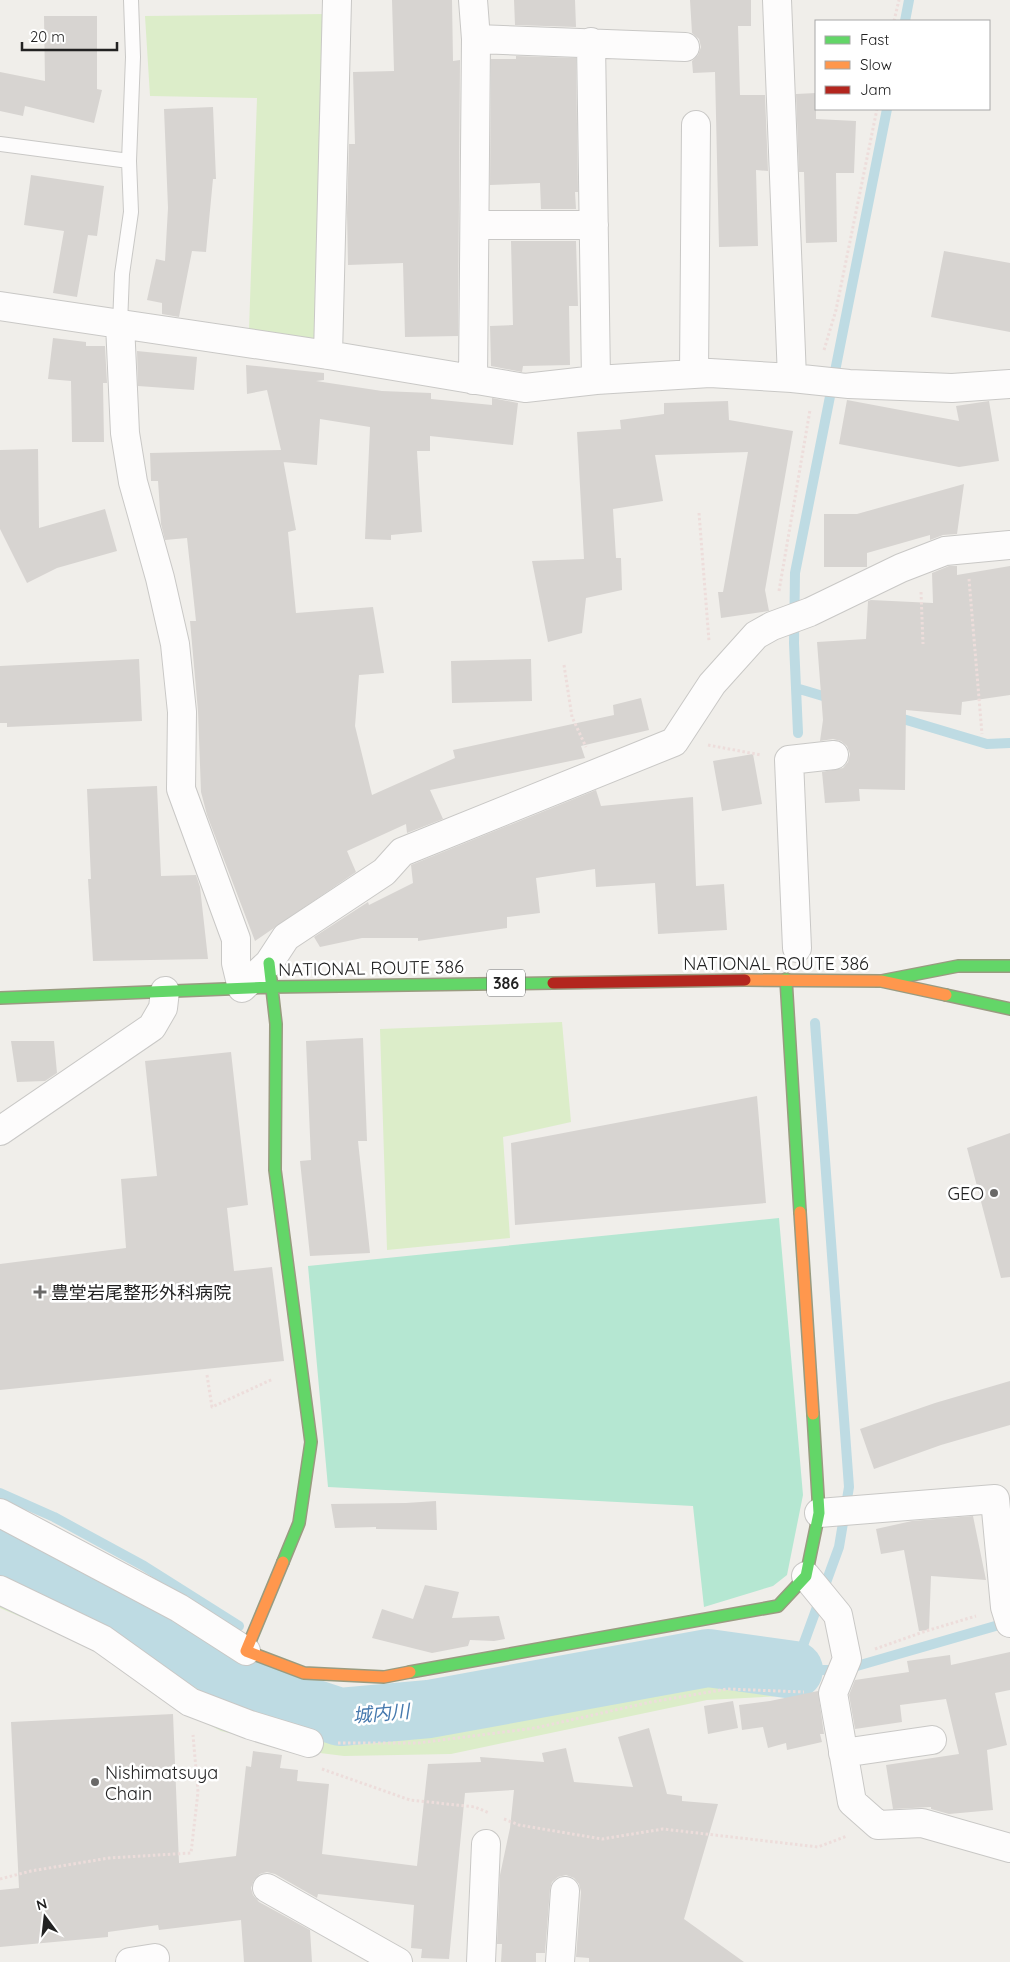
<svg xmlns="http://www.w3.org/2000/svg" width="1010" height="1962" font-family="Quicksand,'Noto Sans JP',sans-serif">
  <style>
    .grass { fill: #dcedc9 }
    .pitch { fill: #b5e7d2 }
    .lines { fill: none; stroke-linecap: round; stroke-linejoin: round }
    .stream { stroke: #bedbe3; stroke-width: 10 }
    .river { stroke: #bedbe3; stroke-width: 58 }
    .building { fill: #d7d4d1 }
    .lane-casing { stroke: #c9c8c6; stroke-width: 16 }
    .street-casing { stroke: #c9c8c6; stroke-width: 30 }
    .fast-casing { stroke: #999b80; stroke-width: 14 }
    .slow-casing { stroke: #999b80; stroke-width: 14 }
    .jam-casing { stroke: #999b80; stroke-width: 14 }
    .path { stroke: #eddddb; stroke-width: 3; stroke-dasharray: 2.5 2.5; stroke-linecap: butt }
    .lane { stroke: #fdfcfc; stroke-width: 14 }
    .street { stroke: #fdfcfc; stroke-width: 28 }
    .fast { stroke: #63d668; stroke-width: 11 }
    .slow { stroke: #ff974d; stroke-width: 11 }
    .jam { stroke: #b3261e; stroke-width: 11 }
    .poi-dot { fill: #6a6968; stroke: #fff; stroke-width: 2 }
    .labels { text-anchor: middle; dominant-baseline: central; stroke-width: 5; stroke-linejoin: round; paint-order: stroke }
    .shield { fill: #fff; stroke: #646464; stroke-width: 1 }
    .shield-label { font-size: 16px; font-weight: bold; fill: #222 }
    .street-label { font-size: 18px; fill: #222; stroke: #fff }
    .poi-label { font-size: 18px; fill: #222; stroke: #fff; text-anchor: start }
    .water-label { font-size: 19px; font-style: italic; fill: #4679ae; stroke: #fff }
  </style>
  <rect width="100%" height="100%" fill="#f0eeea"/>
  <path class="grass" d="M 328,14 L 319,343 L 249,330 L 257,98 L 150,96 L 145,16 Z
    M 562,1022 L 571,1122 L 503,1137 L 510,1238 L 387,1250 L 380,1029 Z
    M 0,1574 L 113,1619 L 198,1684 L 321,1723 L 418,1723 L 715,1676 L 781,1688 L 782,1696 L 707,1700 L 451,1754 L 344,1756 L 304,1751 L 221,1731 L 167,1703 L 91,1647 L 0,1608 Z"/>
  <path class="pitch" d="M 779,1218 L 803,1495 L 787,1575 L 773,1586 L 704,1607 L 693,1506 L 328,1487 L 308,1266 Z"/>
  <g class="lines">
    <path class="stream" d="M 905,21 L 909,0
      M 796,688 L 833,699
      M 893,716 L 987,744 L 1010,743
      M 798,733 L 794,643 L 795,573 L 887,109
      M 815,1023 L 849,1487 L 839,1547 L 794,1670 L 843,1670 L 1009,1622
      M 0,1493 L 54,1517 L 144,1566 L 239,1626"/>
    <path class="river" d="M 0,1557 L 114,1600 L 246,1686 L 340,1717 L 429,1709 L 708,1658 L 794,1670"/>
  </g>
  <path class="building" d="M 392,0 L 452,0 L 453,61 L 460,60 L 458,336 L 405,337 L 403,263 L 348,265 L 347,213 L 349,144 L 355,144 L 353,72 L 394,71 Z
    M 514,0 L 575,0 L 576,27 L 515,25 Z
    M 690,0 L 751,0 L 751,26 L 738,26 L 740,95 L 765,95 L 768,171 L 756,170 L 758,246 L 719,247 L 715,72 L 693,73 L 692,61 L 698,55 L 701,47 L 699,39 L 692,33 Z
    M 44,16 L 97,16 L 97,89 L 102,90 L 94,123 L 25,106 L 23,116 L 0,111 L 0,72 L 45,81 Z
    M 516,56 L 576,58 L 578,192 L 575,192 L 576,209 L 541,209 L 540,183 L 490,185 L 491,59 L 516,59 Z
    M 816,93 L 816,119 L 856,121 L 854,173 L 836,173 L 837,242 L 806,243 L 804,172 L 799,172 L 796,94 Z
    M 213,107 L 216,179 L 213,179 L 206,252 L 192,251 L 179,317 L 162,314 L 162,303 L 147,300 L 156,259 L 165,261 L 168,208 L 164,109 Z
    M 31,175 L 104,186 L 97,236 L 88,235 L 77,297 L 53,293 L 64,231 L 24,225 Z
    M 511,241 L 576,241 L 578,306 L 569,306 L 570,365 L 523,366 L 522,372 L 491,366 L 490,326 L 513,325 Z
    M 944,251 L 1010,263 L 1010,332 L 931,317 Z
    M 53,338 L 86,342 L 86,346 L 105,346 L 107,383 L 103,383 L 104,442 L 72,442 L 71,381 L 48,379 Z
    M 137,351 L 197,357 L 194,390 L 138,386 Z
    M 246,365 L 324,373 L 324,380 L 316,381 L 382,391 L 431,393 L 431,399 L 492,405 L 492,398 L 518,403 L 513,445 L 430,436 L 430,451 L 417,451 L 422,532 L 391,535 L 391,540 L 365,539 L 370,427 L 320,419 L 317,465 L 283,462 L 283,459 L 296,530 L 288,532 L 296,613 L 373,607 L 384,673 L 359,675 L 355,726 L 372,795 L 455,758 L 453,750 L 614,715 L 613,705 L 641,698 L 649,730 L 581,746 L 585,758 L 430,790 L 443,819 L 407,833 L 406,824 L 347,851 L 356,872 L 255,941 L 207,815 L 201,792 L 198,711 L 190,621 L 196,621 L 187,538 L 165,540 L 161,524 L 158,481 L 151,481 L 150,453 L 281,450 L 267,390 L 247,394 Z
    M 847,400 L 959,421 L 956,406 L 989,401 L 999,461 L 959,467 L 839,444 Z
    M 728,401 L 729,420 L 793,431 L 765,590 L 769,611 L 721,618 L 718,592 L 723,592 L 748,452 L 655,455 L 663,501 L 613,509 L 616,558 L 621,558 L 622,590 L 586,598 L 582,633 L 548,642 L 532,561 L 584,559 L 577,432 L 621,429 L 620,420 L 664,414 L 664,403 Z
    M 38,449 L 39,528 L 105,509 L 117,551 L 57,568 L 27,583 L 0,529 L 0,450 Z
    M 964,484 L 957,534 L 943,535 L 930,540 L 930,535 L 867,553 L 867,567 L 824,567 L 824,514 L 857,514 Z
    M 949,566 L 957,566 L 957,575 L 1010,566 L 1010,695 L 962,702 L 961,715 L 906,710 L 905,790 L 859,789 L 860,801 L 825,803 L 822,772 L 843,768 L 848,762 L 850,754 L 847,746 L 841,741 L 833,739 L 820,741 L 823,720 L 817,642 L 866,639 L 868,601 L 871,600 L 933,603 L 932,573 Z
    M 139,659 L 142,721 L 7,727 L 7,723 L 0,723 L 0,666 Z
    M 531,659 L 532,701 L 452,703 L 451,661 Z
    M 753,754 L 762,804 L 722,811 L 713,761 Z
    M 157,786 L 161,876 L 196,875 L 200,887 L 208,959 L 93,961 L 88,879 L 91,879 L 87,789 Z
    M 596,790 L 601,806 L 693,797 L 696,886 L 724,884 L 727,930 L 658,934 L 655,883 L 596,887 L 595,869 L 536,878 L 540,913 L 507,917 L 507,928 L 418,941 L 418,938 L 362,938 L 320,947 L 314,937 L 368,902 L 369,905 L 413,883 L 411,865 Z
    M 363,1038 L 367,1141 L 358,1141 L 370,1253 L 310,1256 L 300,1161 L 311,1160 L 306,1041 Z
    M 11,1041 L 54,1041 L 57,1073 L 45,1081 L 17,1082 Z
    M 231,1052 L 248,1205 L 227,1208 L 234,1271 L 272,1267 L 284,1361 L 0,1390 L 0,1264 L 126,1248 L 121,1179 L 157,1176 L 145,1061 Z
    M 757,1096 L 766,1203 L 515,1225 L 511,1143 Z
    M 1010,1133 L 1010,1277 L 1001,1278 L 967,1148 Z
    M 1010,1381 L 1010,1425 L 941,1445 L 874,1469 L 860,1429 L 935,1403 Z
    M 436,1501 L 437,1530 L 376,1529 L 376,1527 L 335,1528 L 331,1504 L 406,1503 Z
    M 973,1516 L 986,1580 L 931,1576 L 929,1630 L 919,1631 L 904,1550 L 881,1554 L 876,1529 L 912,1521 Z
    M 425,1585 L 459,1592 L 452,1618 L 499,1616 L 505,1639 L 494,1641 L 470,1640 L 468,1646 L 432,1653 L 372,1638 L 382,1609 L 413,1619 Z
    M 1010,1652 L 1010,1690 L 995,1693 L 1007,1745 L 987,1750 L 993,1810 L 949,1814 L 931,1809 L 931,1807 L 893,1809 L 886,1765 L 959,1754 L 946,1699 L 900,1705 L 902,1722 L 855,1729 L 849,1695 L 855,1680 L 909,1672 L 907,1661 L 950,1655 L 951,1665 Z
    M 818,1691 L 824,1734 L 820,1734 L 822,1742 L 787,1750 L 786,1743 L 768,1748 L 763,1727 L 742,1730 L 739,1705 L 770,1701 Z
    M 733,1701 L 738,1728 L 708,1734 L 704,1706 Z
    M 173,1714 L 179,1863 L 236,1856 L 246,1766 L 251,1767 L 253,1751 L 282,1755 L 280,1768 L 298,1770 L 297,1781 L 329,1784 L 322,1854 L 417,1866 L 428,1764 L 481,1762 L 480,1757 L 544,1762 L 542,1753 L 566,1748 L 574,1782 L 633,1787 L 618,1737 L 649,1728 L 667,1794 L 682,1796 L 682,1801 L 718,1804 L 684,1919 L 744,1962 L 589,1962 L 589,1958 L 576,1957 L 581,1892 L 579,1884 L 574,1878 L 566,1875 L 558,1877 L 552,1882 L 550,1889 L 545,1953 L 536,1953 L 536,1962 L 501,1962 L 502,1944 L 497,1944 L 500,1875 L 510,1828 L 514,1790 L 465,1793 L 449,1959 L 421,1958 L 422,1949 L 411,1948 L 414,1905 L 318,1894 L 317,1898 L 275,1874 L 267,1872 L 260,1874 L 254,1880 L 251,1888 L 253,1895 L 259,1902 L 310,1930 L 312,1962 L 244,1962 L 241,1920 L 159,1930 L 158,1925 L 108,1932 L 108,1937 L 0,1947 L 0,1890 L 19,1888 L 11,1722 Z"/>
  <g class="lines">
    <defs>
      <path id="lane" d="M 0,144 L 129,161
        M 120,324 L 122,274 L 131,212 L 129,161 L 133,57 L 131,0"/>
      <path id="street" d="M 473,0 L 476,39 L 473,380
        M 777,0 L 792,378
        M 476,39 L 685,47
        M 591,42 L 596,380
        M 475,225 L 594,225
        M 0,306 L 328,355 L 525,388 L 596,380 L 710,373 L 792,378 L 849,384 L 952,388 L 1010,384
        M 120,324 L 125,433 L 133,482 L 160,578 L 175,644 L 182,712 L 181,789 L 236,939 L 236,963 L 242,988 L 269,963 L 286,937 L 384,872 L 402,852 L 674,742 L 712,684 L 756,635 L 772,626 L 810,612 L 901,568 L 945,551 L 1010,545
        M 328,355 L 337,0
        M 694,374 L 696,125
        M 797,948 L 789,760 L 834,755
        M 0,1131 L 152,1027 L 163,1008 L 165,991
        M 0,1513 L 179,1608 L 246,1651
        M 819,1513 L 995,1499 L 1005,1607 L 1010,1623
        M 806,1576 L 838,1615 L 847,1659 L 833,1693 L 852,1802 L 878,1825 L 922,1823 L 1010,1848
        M 0,1590 L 102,1639 L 190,1702 L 250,1725 L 309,1743
        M 843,1753 L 932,1740
        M 267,1888 L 398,1962
        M 130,1962 L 155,1958
        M 481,1962 L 486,1844
        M 560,1962 L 565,1891"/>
      <path id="fast" d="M 269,963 L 276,1024 L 275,1170 L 311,1442 L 299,1523 L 283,1562
        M 786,979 L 800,1212
        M 881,981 L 958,966 L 1010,966
        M 946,995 L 1010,1009
        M 0,998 L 272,987 L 553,983
        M 410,1672 L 778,1606 L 806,1576 L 819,1513 L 813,1414"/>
      <path id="slow" d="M 745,980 L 881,981 L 946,995
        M 800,1212 L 813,1414
        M 283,1562 L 246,1651 L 304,1673 L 384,1677 L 410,1672"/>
      <path id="jam" d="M 553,983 L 745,980"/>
    </defs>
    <use href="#lane" class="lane-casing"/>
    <use href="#street" class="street-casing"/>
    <use href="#fast" class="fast-casing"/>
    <use href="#slow" class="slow-casing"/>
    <use href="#jam" class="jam-casing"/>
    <path class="path" d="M 894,21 L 899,0
      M 824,350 L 836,310 L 877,109
      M 699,513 L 709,641
      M 969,579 L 982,734
      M 779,591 L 810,410
      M 921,592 L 923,644
      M 564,665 L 572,717 L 586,747
      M 708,745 L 761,755
      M 207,1375 L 212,1407 L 273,1379
      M 875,1649 L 926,1631 L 976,1616
      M 338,1743 L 418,1743 L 535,1728 L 651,1702 L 727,1689 L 804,1692
      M 322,1769 L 410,1800 L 475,1807 L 489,1813
      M 504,1819 L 519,1825 L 602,1839 L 663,1829 L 818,1847 L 847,1836
      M 0,1879 L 31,1871 L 109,1858 L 191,1853 L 198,1792 L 193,1735"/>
    <use href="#lane" class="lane"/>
    <use href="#street" class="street"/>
    <use href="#fast" class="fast"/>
    <use href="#slow" class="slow"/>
    <use href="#jam" class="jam"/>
  </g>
  <g class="poi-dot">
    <circle cx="994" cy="1193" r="5"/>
    <path d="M37.5 1284.5h5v5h5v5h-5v5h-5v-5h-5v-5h5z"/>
    <circle cx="95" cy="1782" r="5"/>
  </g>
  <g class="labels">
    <rect class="shield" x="487" y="969.5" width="38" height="27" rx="4"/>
    <g class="shield-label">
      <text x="506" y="983">386</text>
    </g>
    <g class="street-label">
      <text x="776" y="963">NATIONAL ROUTE 386</text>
      <text transform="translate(371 968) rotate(-1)">NATIONAL ROUTE 386</text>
    </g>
    <g class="poi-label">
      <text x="984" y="1193" text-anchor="end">GEO</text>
      <text x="51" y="1292">豊堂岩尾整形外科病院</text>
      <text x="105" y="1772">Nishimatsuya<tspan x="105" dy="21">Chain</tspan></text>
    </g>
    <g class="water-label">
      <text transform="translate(381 1713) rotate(-5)">城内川</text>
    </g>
  </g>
  <rect x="815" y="20" width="175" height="90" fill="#ffffff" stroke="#a7a7a7"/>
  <rect x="825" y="36" width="25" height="8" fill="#63d668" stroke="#a7a7a7"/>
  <text x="860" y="45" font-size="15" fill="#222222">Fast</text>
  <rect x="825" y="61" width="25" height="8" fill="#ff974d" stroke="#a7a7a7"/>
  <text x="860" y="70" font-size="15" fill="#222222">Slow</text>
  <rect x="825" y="86" width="25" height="8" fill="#b3261e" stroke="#a7a7a7"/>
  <text x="860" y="95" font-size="15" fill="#222222">Jam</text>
  <g transform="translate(45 1917) rotate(345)" stroke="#ffffff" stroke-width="4" paint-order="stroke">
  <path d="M0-4L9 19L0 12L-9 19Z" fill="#222222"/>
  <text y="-8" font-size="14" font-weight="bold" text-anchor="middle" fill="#222222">N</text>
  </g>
  <path d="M22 42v8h95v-8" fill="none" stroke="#222222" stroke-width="2.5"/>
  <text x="30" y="42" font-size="15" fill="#222222" stroke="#ffffff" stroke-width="4" paint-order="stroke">20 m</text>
</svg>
